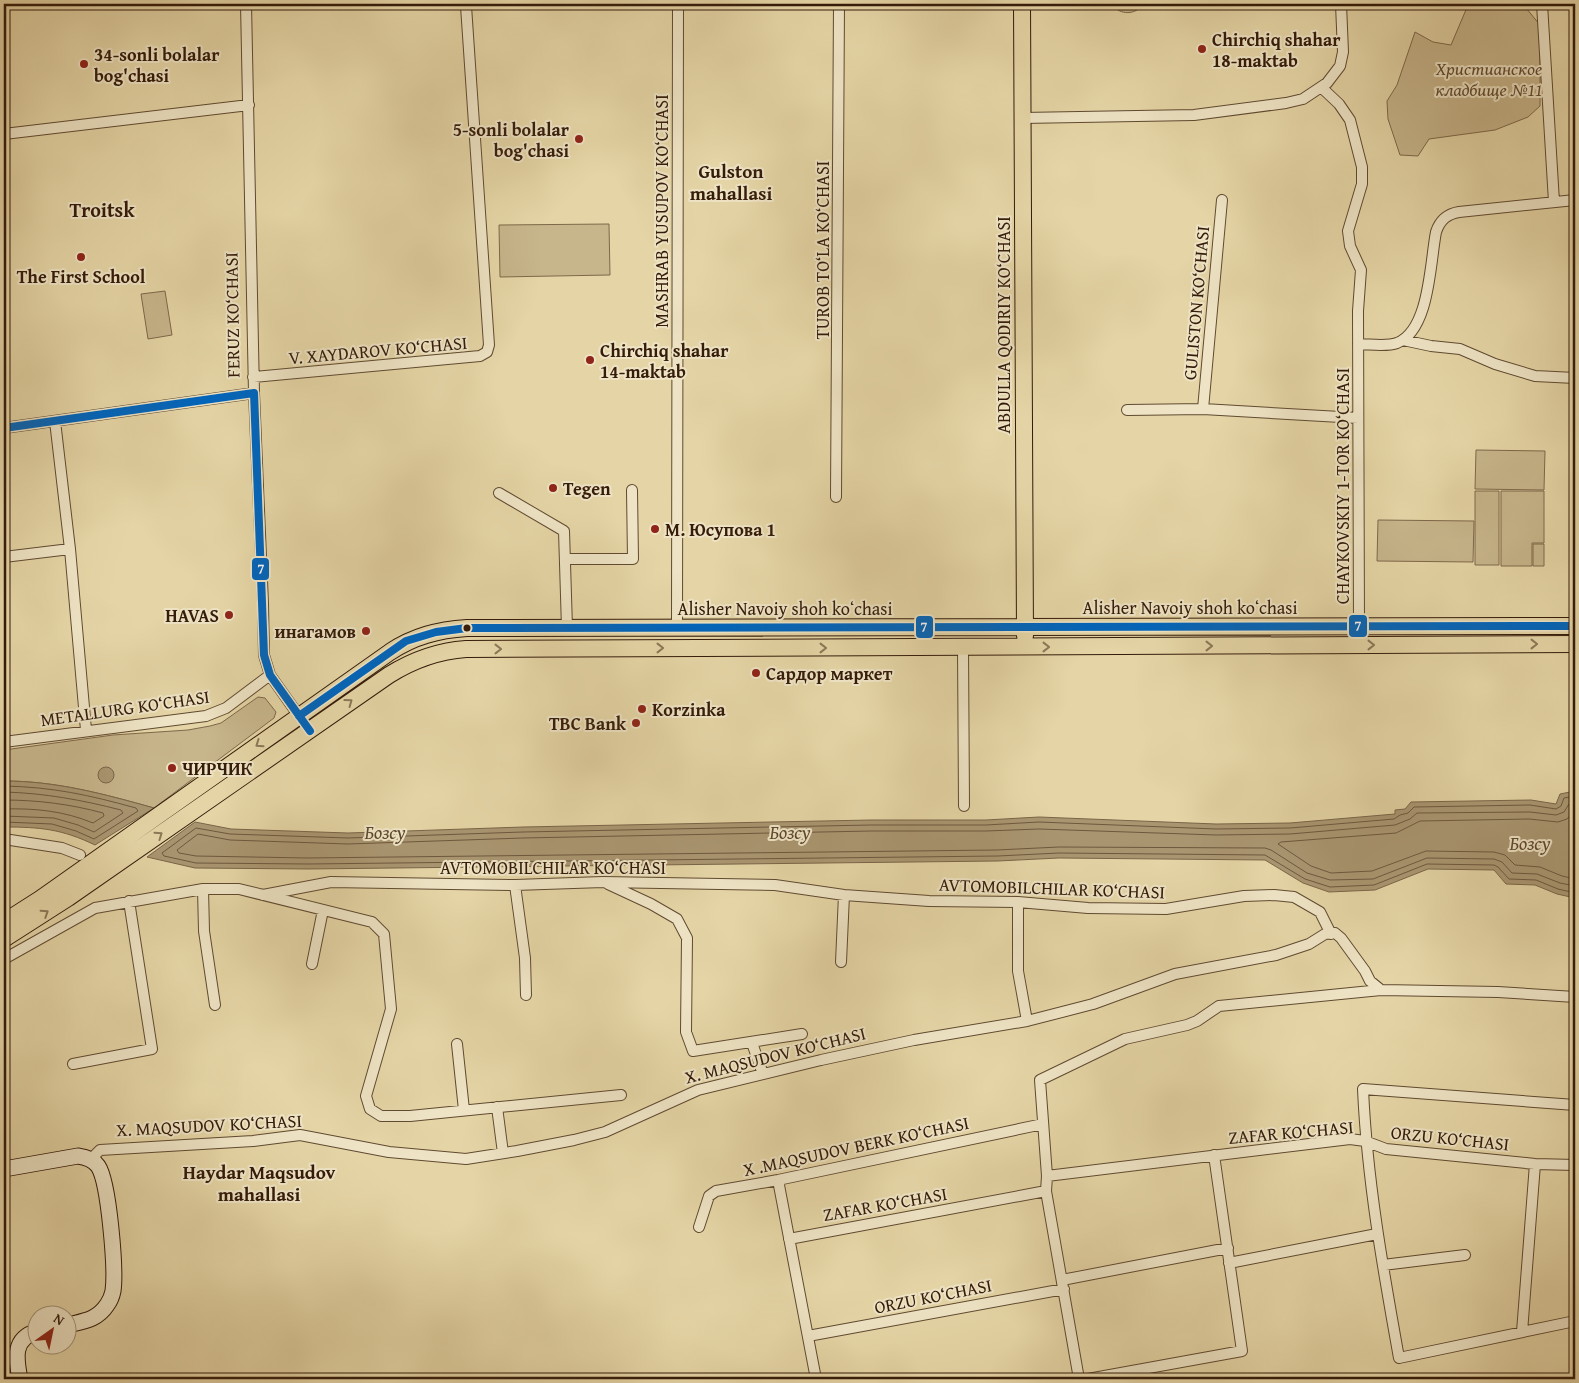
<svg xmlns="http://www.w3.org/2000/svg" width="1579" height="1383" font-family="'Gentium Book Plus',serif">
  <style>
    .green { fill: #c7b58b; stroke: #7e684a }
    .water { fill: #a99671; stroke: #7a6548 }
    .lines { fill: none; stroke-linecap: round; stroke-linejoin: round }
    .shore { stroke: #6e583e; stroke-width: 1 }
    .street-casing { stroke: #604a31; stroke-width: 12 }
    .secondary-casing { stroke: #341b0a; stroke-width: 17 }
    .primary-casing { stroke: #341b0a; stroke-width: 18 }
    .street { stroke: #eee4c5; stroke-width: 10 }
    .secondary { stroke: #eee4c5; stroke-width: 15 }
    .primary { stroke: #e5d5a6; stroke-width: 16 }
    .bus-1-casing { stroke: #eee4c5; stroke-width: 11 }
    .bus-1 { stroke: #0065bd; stroke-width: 8 }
    .oneway { stroke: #8c7858 }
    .poi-dot { fill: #8f2418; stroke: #eee4c5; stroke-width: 2 }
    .bus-dot { fill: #341b0a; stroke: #eee4c5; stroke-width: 2 }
    .labels { text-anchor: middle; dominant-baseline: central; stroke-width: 4; stroke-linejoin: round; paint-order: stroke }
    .poi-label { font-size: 18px; font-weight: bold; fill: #341b0a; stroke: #eee4c5; text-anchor: start }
    .park-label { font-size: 18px; font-style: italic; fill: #604931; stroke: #eee4c5 }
    .street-label { font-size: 18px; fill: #341b0a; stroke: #eee4c5 }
    .neighbourhood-label { font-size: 19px; font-weight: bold; fill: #341b0a; stroke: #eee4c5 }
    .water-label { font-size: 19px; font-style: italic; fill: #5d462e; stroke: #eee4c5 }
    .quarter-label { font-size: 20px; font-weight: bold; fill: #341b0a; stroke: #eee4c5 }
    .line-badge { stroke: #eee4c5; stroke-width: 2 }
    .badge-label { font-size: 14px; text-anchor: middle; font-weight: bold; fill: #fff }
  </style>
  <rect width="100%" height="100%" fill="#e5d5a6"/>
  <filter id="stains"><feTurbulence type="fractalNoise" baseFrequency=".004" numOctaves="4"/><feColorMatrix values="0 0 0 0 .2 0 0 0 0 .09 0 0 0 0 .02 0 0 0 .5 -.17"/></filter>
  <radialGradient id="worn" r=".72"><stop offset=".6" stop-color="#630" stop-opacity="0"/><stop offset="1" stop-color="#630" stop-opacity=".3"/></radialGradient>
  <path class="green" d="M 1111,4 L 1144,4 C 1135,15 1121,16 1111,4 Z
    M 1498,4 L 1526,8 L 1540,25 L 1540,106 L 1528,117 L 1495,130 L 1429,139 L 1418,156 L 1400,155 L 1388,119 L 1387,101 L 1397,85 L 1415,32 L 1433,42 L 1451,45 L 1468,5 Z
    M 609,224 L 610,275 L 500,277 L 499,225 Z
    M 165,291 L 172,335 L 148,339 L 141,294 Z
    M 1476,450 L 1545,451 L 1544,490 L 1475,489 Z
    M 1475,491 L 1499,491 L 1499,565 L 1475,565 Z
    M 1501,491 L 1544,491 L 1544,543 L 1532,543 L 1532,566 L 1501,566 Z
    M 1378,520 L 1474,521 L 1473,562 L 1377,561 Z
    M 1533,544 L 1544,544 L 1544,566 L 1533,566 Z
    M 258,697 L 265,698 L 276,712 L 274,718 L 154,808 C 104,794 56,781 4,781 L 4,750 L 113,735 L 188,730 L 210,726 L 221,723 Z"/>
  <path class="water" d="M98 775a8 8 0 1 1 16 0a8 8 0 1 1-16 0Z
    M 4,781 C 56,781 104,794 154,808 L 95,845 C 62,829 40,827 4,827 Z
    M 1575,791 L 1575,898 L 1557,894 L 1535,885 L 1506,884 L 1494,870 L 1428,869 L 1375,890 L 1329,892 L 1303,883 L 1265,860 L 1059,858 L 998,861 L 308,869 L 195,868 L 147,857 L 195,822 L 231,829 L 348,833 L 523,827 L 871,820 L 986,820 L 1039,817 L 1216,824 L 1290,823 L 1395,814 L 1395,810 L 1405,809 L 1411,802 L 1531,800 L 1556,804 L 1560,794 Z"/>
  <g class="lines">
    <path class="shore" d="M 4,786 C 53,787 89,795 136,808 L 138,811 L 94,839 L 76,831 L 52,824 L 4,822
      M 4,792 C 44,793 82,800 121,810 L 123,813 L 94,832 L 78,825 L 54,818 L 4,816
      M 1575,796 L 1564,798 L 1561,806 L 1556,809 L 1530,805 L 1414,807 L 1408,813 L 1400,815 L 1394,819 L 1290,828 L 1216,829 L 1039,822 L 986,825 L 871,825 L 523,832 L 348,838 L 230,834 L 196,828 L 162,853 L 164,856 L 196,863 L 308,864 L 998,856 L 1059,853 L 1265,855 L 1305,879 L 1330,887 L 1374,885 L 1427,864 L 1494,865 L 1498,867 L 1509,879 L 1536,880 L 1558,889 L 1575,893
      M 4,800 C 37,800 70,804 103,813 L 104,816 L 93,823 C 64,811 35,808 4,809
      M 1575,802 L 1569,804 L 1564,812 L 1556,815 L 1530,812 L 1417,813 L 1410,819 L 1395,825 L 1290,834 L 1216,835 L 1039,829 L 986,831 L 871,831 L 523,838 L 348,844 L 230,840 L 198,834 L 177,850 L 179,853 L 196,856 L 308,858 L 997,850 L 1059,847 L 1265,848 L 1271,850 L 1307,873 L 1330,880 L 1373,879 L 1427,858 L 1494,859 L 1502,862 L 1512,873 L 1537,874 L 1560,883 L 1575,886
      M 1575,810 L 1567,819 L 1558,822 L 1529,819 L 1420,821 L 1396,833 L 1281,842 L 1278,844 L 1311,866 L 1331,873 L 1372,871 L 1426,851 L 1494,852 L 1505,855 L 1515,865 L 1540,867 L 1562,876 L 1575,879"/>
    <defs>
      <path id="street" d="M 246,4 L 254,393 L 263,603 L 264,655 L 270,675 L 299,716
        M 1542,4 L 1554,202
        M 1321,87 L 1339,104 L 1350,120 L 1362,167 L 1362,184 L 1348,231 L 1350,246 L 1361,270 L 1358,311 L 1359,627
        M 1022,118 L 1194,115 L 1286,103 L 1303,99 L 1327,83 L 1340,66 L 1343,52 L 1341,4
        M 4,134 L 249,105
        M 1403,340 L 1431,346 L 1460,349 L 1495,364 L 1535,376 L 1575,378
        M 1358,344 C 1370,344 1386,347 1397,343 C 1430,330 1430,262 1436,232 C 1440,220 1447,214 1459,212 L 1575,200
        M 253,377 L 480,356 L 487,352 L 489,345 L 466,6
        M 1203,409 L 1222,200
        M 1127,410 L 1203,409 L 1358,418
        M 55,421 L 70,549 L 86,730
        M 4,428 L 254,393
        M 499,493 L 564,531 L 567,628
        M 836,497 L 839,4
        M 4,557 L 70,549
        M 565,559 L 633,559 L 632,490
        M 677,628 L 678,4
        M 963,647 L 964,806
        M 4,742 L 206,716 L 226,708 L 270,675
        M 4,839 L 62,848 L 80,855
        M 608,884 L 651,904 L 677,919 L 687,938 L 686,1032 L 693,1051 L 802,1034
        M 515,885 L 525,958 L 526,995
        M 203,889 L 204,931 L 215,1005
        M 263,895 L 331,882 L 515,885 L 603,882 L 775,885 L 844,895 L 929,901 L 1018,902 L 1088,908 L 1166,909 L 1244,896 L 1274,895 L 1294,897 L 1320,912 L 1331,934
        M 1018,902 L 1018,971 L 1027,1021
        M 4,959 L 95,908 L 203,889 L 239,889 L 372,922 L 384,934 L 391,1009 L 366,1096 L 370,1109 L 381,1116 L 410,1116 L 621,1095
        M 841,962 L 844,895
        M 312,964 L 323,910
        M 752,1043 L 763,1074
        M 457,1044 L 464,1110
        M 73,1064 L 152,1049 L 129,901
        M 1575,1105 L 1363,1089 C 1367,1180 1383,1269 1399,1358 L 1575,1321
        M 497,1107 L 503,1153
        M 91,1159 L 100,1150 L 253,1141 L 300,1135 L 389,1152 L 466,1159 L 517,1151 L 574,1140 L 605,1132 L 698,1090 L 821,1060 L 914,1040 L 1027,1021 L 1093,1004 L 1175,974 L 1276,955 L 1309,944 L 1325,934 L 1335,933 L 1341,938 L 1365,971 L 1370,981 L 1381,990
        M 1047,1176 L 1350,1139 L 1365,1141 L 1386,1149 L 1535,1164 L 1575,1165
        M 778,1180 L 816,1379
        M 699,1227 L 709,1196 L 716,1191 L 778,1180 L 1043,1124
        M 789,1239 L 1046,1191
        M 1229,1263 L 1377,1234
        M 1383,1265 L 1465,1255
        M 1062,1280 L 1228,1248
        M 1522,1332 L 1535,1164
        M 808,1336 L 1064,1289
        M 1079,1379 L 1046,1191 L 1047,1176 L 1040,1080 L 1125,1039 L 1187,1025 L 1197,1021 L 1219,1006 L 1381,990 L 1498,992 L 1575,997
        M 1088,1379 L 1242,1351 L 1214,1155"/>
      <path id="secondary" d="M 4,1169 L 78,1156 C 86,1157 93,1159 98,1166 C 109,1182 116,1270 113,1291 C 112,1296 110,1301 107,1305 C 97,1320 84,1321 68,1325
        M 20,1379 C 16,1359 12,1338 38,1331"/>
      <path id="primary" d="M 1022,4 L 1025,636
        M 4,922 L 40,899 L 390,652 C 414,636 438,630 467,628 L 1575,626
        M 4,939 L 68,898 L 389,675 C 413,660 437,651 466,649 L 1575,644"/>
    </defs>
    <use href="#street" class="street-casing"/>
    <use href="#secondary" class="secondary-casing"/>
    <use href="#primary" class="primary-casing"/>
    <use href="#street" class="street"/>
    <use href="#secondary" class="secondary"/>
    <use href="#primary" class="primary"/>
    <defs>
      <path id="bus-1" d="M 254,393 L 264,655 L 270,675 L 310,731
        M 4,428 L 254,393
        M 299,716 L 406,641 L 436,632 L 467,628 L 1575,626"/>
    </defs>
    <use href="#bus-1" class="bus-1-casing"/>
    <use href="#bus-1" class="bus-1"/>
  </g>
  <defs><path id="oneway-chevron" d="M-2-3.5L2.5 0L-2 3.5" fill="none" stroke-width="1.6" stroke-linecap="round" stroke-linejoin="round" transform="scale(1.25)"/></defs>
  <g class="oneway">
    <use href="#oneway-chevron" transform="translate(1534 644)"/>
    <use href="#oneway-chevron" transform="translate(1371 645)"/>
    <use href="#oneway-chevron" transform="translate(1209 646)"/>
    <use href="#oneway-chevron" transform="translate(1046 647)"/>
    <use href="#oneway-chevron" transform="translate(660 648)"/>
    <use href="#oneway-chevron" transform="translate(823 648)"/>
    <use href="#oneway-chevron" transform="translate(498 649)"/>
    <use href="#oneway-chevron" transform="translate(349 702) rotate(-36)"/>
    <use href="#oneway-chevron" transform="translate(259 744) rotate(145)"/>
    <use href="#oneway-chevron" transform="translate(159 835) rotate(-35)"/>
    <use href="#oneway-chevron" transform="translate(45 913) rotate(-33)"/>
  </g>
  <g class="poi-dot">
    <circle cx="1202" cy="49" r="5"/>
    <circle cx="84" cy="64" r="5"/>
    <circle cx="579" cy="139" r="5"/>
    <circle cx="81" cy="257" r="5"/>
    <circle cx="590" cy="360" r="5"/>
    <circle cx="553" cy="488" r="5"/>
    <circle cx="655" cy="529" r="5"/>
    <circle cx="229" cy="615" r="5"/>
    <circle cx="366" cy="631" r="5"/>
    <circle cx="756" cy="673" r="5"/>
    <circle cx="642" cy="709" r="5"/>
    <circle cx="636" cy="723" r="5"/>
    <circle cx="172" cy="768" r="5"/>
  </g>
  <circle class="bus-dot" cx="467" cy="628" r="4.5"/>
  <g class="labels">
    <g class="poi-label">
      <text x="1212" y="39">Chirchiq shahar<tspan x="1212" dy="21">18-maktab</tspan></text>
      <text x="94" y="54">34-sonli bolalar<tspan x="94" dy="21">bog'chasi</tspan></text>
      <text x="569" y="129" text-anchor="end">5-sonli bolalar<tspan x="569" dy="21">bog'chasi</tspan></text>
      <text x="81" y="276" text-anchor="middle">The First School</text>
      <text x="600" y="350">Chirchiq shahar<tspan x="600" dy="21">14-maktab</tspan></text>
      <text x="563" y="488">Tegen</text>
      <text x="665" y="529">М. Юсупова 1</text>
      <text x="219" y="615" text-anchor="end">HAVAS</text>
      <text x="356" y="631" text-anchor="end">инагамов</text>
      <text x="766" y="673">Сардор маркет</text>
      <text x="652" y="709">Korzinka</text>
      <text x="626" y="723" text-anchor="end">TBC Bank</text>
      <text x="182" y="768">ЧИРЧИК</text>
    </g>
    <g class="park-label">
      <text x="1489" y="68">Христианское<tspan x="1489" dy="21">кладбище №11</tspan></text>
    </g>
    <g class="street-label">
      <text transform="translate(661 211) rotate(-90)">MASHRAB YUSUPOV KO‘CHASI</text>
      <text transform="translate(822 250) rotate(-90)">TUROB TO‘LA KO‘CHASI</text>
      <text transform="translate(1196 303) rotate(-85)">GULISTON KO‘CHASI</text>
      <text transform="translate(232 315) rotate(-91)">FERUZ KO‘CHASI</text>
      <text transform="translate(1003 325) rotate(-90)">ABDULLA QODIRIY KO‘CHASI</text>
      <text transform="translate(378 350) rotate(-5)">V. XAYDAROV KO‘CHASI</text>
      <text transform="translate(1342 486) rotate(-90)">CHAYKOVSKIY 1-TOR KO‘CHASI</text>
      <text x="1190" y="607">Alisher Navoiy shoh koʻchasi</text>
      <text x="785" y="608">Alisher Navoiy shoh koʻchasi</text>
      <text transform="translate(125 708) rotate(-8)">METALLURG KO‘CHASI</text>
      <text x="553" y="867">AVTOMOBILCHILAR KO‘CHASI</text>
      <text transform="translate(1052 888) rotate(2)">AVTOMOBILCHILAR KO‘CHASI</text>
      <text transform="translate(775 1055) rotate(-14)">X. MAQSUDOV KO‘CHASI</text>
      <text transform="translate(209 1125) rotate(-3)">X. MAQSUDOV KO‘CHASI</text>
      <text transform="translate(1291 1132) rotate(-5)">ZAFAR KO‘CHASI</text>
      <text transform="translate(1450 1138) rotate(6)">ORZU KO‘CHASI</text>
      <text transform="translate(856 1146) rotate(-12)">X .MAQSUDOV BERK KO‘CHASI</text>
      <text transform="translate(885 1204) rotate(-10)">ZAFAR KO‘CHASI</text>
      <text transform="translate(933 1296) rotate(-11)">ORZU KO‘CHASI</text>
    </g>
    <g class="neighbourhood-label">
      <text x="731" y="171">Gulston<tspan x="731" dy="22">mahallasi</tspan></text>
      <text x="259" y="1172">Haydar Maqsudov<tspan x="259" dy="22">mahallasi</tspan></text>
    </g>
    <g class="water-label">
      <text x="385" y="832">Бозсу</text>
      <text x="790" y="832">Бозсу</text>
      <text x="1530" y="843">Бозсу</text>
    </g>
    <g class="quarter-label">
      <text x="102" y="209">Troitsk</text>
    </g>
  </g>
  <g class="line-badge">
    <rect x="251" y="557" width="19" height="24" rx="5" fill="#0065bd"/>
    <rect x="1348" y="614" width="20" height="24" rx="5" fill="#0065bd"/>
    <rect x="915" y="615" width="19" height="24" rx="5" fill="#0065bd"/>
  </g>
  <g class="badge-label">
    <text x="261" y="574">7</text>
    <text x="1358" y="631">7</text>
    <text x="924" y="632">7</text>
  </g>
  <rect width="1579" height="1383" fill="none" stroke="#e5d5a6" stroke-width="20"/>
  <rect x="5" y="5" width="1569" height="1373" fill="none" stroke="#341b0a" stroke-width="2.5"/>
  <rect x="10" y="10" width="1559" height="1363" fill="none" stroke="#341b0a"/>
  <g transform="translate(52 1330) rotate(33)"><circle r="24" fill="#eee4c5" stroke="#a4947a"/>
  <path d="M0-4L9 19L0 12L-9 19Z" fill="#8f2418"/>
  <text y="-8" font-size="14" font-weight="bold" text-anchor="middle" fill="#341b0a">N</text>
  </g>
  <rect width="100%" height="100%" filter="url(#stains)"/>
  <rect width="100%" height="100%" fill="url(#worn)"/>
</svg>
